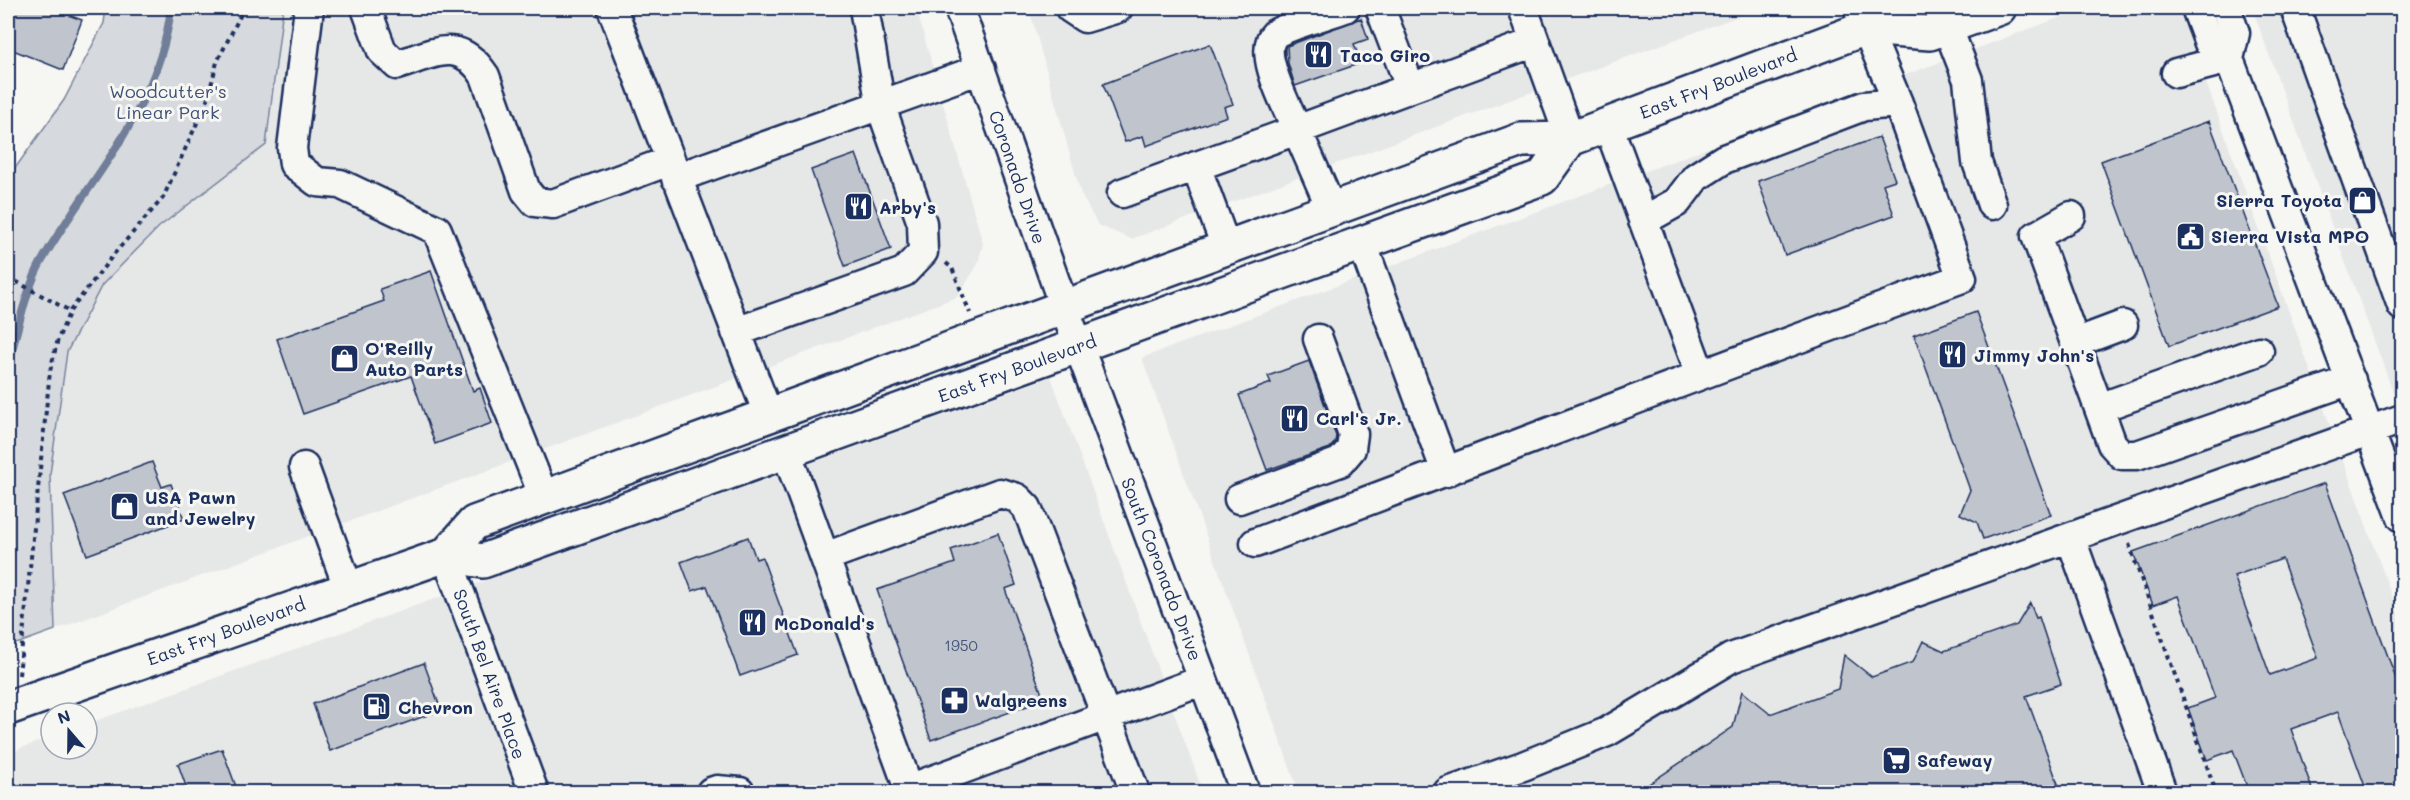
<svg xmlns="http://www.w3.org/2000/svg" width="2410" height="800" font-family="Mali,sans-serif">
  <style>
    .built { fill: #e6e7e7 }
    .green { fill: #d6d9dd; stroke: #78849e; stroke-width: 1.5 }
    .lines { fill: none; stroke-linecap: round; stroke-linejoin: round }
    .stream { stroke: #717e99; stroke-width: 8 }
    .building { fill: #c0c4cd; stroke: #1b2f5e; stroke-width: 1.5; fill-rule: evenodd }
    .minor-casing { stroke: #1b2f5e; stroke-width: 33 }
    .major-casing { stroke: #1b2f5e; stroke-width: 38 }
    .path { stroke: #1b2f5e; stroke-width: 4; stroke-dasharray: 4.5 4.5; stroke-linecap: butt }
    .minor { stroke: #f6f6f2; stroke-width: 28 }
    .major { stroke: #f6f6f2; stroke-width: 33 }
    .labels { text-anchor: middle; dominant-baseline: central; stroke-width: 6; stroke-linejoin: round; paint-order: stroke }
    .number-label { font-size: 15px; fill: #44547a }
    .poi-label { font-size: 18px; font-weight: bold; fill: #1b2f5e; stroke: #f6f6f2; text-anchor: start }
    .street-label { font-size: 18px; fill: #1b2f5e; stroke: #f6f6f2 }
    .park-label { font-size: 18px; fill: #405177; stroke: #f6f6f2 }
  </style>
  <rect width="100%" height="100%" fill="#f6f6f2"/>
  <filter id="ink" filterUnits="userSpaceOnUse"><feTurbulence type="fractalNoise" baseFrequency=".0167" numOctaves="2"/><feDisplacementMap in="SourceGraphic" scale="12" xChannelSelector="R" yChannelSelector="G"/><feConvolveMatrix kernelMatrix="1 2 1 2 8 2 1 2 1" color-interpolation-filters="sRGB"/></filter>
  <g filter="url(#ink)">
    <path class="built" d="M 283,8 L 916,8 L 983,244 L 977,266 L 957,297 L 55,630 L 50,474 L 67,352 L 102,285 L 159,227 L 266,145 Z
      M 1029,8 L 1761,8 L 1131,239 L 1098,225 L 1081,194 Z
      M 2086,8 L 2179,8 L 2402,624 L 2402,792 L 1299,792 L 1142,358 Z
      M 2252,8 L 2402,8 L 2402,411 L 2393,392 Z
      M 1051,377 L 1203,792 L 8,792 L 8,753 L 51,737 L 51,749 L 87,749 L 87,724 Z"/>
    <path class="green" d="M 106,8 L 283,8 L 266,145 L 159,227 L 102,285 L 67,352 L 50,474 L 55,630 L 8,647 L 8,178 L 64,100 L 104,23 Z"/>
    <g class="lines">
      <path class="stream" d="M 8,368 C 15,338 27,285 43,259 C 92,175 159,109 171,8"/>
    </g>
    <path class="building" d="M 8,8 L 66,8 L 63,13 L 82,20 L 63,70 L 8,48 Z
      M 1361,18 L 1368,39 L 1354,44 L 1361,63 L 1295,86 L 1288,63 L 1287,46 Z
      M 1210,44 L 1233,104 L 1224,107 L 1227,116 L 1146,146 L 1143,136 L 1125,142 L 1103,84 Z
      M 2209,121 L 2278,306 L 2169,346 L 2101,161 Z
      M 1879,137 L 1895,180 L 1883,184 L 1894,215 L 1785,255 L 1758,181 Z
      M 856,154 L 891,249 L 845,266 L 811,170 Z
      M 431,271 L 473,391 L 480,388 L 492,423 L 435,444 L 411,376 L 303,414 L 277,339 L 384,301 L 380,289 Z
      M 1976,312 L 2051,515 L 1983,539 L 1977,522 L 1960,514 L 1970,490 L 1914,335 Z
      M 1309,361 L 1336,436 L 1335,442 L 1330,448 L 1267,470 L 1239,395 L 1271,383 L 1268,376 Z
      M 152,462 L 162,487 L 171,484 L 184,519 L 87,555 L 64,495 Z
      M 2325,483 L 2403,698 L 2403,792 L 2367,792 L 2338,712 L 2291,729 L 2313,792 L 2249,792 L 2233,750 L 2207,760 L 2188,708 L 2215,698 L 2178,596 L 2153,605 L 2133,552 ZM 2282,559 L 2318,658 L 2270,675 L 2234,576 Z
      M 998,533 L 1016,585 L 1005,589 L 1044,700 L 931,740 L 877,590 L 955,563 L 951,550 Z
      M 748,537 L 756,559 L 762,557 L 798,655 L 740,676 L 707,586 L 692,591 L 681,562 Z
      M 2030,603 L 2036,618 L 2039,617 L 2061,684 L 2026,696 L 2061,792 L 1637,792 L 1733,727 L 1742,691 L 1770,714 L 1838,689 L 1844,655 L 1872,677 L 1913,662 L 1923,641 L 1944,651 L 2017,625 Z
      M 424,663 L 441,710 L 330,751 L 313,704 Z
      M 222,749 L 238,792 L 188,792 L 178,764 Z"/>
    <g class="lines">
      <defs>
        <path id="minor" d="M 309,8 L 292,148 L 294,164 L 317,182 L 340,184 L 437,230 L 544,497
          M 366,8 L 382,51 L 397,65 C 435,53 459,36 485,76 L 526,191 L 535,202 L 553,204 L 669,161
          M 612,8 L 768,414
          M 959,8 L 1064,307 L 1245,792
          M 1070,8 L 1085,18 L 1118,8
          M 1380,8 L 1410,87
          M 1523,8 L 1570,139
          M 2196,8 L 2209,43 L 2229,59 L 2402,517
          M 2226,8 L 2235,33 L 2229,59
          M 2295,8 L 2402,306
          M 1947,26 L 1968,80 L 1977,162 L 1992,205
          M 2176,73 L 2229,59
          M 1608,125 L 1700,373
          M 1196,166 L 1226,247
          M 676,178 L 981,69
          M 1122,193 L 1297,130 C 1289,110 1256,52 1275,34 C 1284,27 1331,13 1345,8
          M 1331,208 L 1297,130 L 1535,42
          M 2071,216 L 2036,236 L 2112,444 L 2122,455 L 2137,455 L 2351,380
          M 1643,221 L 1677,202 L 1696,177 L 1724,159 L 1864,106 L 1898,103
          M 1362,243 L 1446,472
          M 736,332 L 904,272 L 923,252 L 922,223 L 881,107 L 864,8
          M 2075,343 L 2123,325
          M 2099,408 L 2259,351
          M 786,451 L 909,789 L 1203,680
          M 304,467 L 348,587
          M 1239,499 L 1340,462 L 1351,449 L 1353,434 L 1318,339
          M 2071,539 L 2162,792
          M 1255,543 C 1491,455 1726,364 1962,278 L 1898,103 L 1858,8
          M 446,555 L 534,792
          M 825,557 L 1000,493 L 1017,498 L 1027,508 L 1135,792
          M 711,792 L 717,790 L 740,792
          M 1448,792 L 1523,766 L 1607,732 L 1731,658 L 2402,419"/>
        <path id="major" d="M 1866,28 L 1930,33 L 1999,8
          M 446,555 L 474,523 L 1521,140 L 1570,139 L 1866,28 L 1891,8
          M 8,708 L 446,555 L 483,561 L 1542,178 L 1570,139"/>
      </defs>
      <use href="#minor" class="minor-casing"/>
      <use href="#major" class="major-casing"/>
      <path class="path" d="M 946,263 L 952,268 L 970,313
        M 8,277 L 70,311
        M 2129,544 L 2216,792
        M 19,675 L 50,371 L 58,339 L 70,311 L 114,254 L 163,198 L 207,101 L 217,62 L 244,8"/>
      <use href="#minor" class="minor"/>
      <use href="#major" class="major"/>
    </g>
  </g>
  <defs>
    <symbol id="restaurant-square" viewBox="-11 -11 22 22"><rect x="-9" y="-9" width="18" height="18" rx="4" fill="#1b2f5e" stroke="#f6f6f2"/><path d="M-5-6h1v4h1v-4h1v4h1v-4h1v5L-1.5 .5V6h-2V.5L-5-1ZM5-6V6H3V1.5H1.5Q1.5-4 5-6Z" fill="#fff"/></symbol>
    <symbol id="shop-square" viewBox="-11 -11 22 22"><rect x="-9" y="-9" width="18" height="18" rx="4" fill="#1b2f5e" stroke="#f6f6f2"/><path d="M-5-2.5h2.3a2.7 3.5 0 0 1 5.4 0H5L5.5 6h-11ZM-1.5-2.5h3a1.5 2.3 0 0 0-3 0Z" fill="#fff"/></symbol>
    <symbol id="civic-square" viewBox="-11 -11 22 22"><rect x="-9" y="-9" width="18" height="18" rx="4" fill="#1b2f5e" stroke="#f6f6f2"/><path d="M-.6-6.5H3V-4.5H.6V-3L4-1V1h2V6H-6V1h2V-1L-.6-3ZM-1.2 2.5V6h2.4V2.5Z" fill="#fff"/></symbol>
    <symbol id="pharmacy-square" viewBox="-11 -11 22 22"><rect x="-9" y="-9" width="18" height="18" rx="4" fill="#1b2f5e" stroke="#f6f6f2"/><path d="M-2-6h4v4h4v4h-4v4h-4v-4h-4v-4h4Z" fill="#fff"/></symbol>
    <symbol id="fuel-square" viewBox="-11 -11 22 22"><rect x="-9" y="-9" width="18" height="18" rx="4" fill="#1b2f5e" stroke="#f6f6f2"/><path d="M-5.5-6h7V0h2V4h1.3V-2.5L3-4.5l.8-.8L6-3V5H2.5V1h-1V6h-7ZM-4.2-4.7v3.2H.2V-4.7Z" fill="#fff"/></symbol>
    <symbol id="supermarket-square" viewBox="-11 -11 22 22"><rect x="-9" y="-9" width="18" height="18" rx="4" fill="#1b2f5e" stroke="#f6f6f2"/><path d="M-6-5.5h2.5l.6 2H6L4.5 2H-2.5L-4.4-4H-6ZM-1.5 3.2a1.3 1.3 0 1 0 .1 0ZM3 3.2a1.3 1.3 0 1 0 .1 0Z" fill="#fff"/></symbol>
  </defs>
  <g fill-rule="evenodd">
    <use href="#restaurant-square" x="1302" y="38" width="33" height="33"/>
    <use href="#shop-square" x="2346" y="184" width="33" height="33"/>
    <use href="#restaurant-square" x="842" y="190" width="33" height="33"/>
    <use href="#civic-square" x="2174" y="220" width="33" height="33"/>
    <use href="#restaurant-square" x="1936" y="338" width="33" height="33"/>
    <use href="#shop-square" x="328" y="342" width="33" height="33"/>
    <use href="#restaurant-square" x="1278" y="402" width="33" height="33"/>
    <use href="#shop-square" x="108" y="490" width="33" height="33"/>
    <use href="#restaurant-square" x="736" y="606" width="33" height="33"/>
    <use href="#pharmacy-square" x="938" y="684" width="33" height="33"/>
    <use href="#fuel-square" x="360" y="690" width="33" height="33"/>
    <use href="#supermarket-square" x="1880" y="744" width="33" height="33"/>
  </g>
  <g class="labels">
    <g class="number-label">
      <text x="961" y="645">1950</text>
    </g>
    <g class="poi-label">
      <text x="1340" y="55">Taco Giro</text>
      <text x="2342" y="200" text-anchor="end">Sierra Toyota</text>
      <text x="879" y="207">Arby's</text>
      <text x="2211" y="236">Sierra Vista MPO</text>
      <text x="365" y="348">O'Reilly<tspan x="365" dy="21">Auto Parts</tspan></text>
      <text x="1974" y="355">Jimmy John's</text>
      <text x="1316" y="418">Carl's Jr.</text>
      <text x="145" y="497">USA Pawn<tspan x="145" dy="21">and Jewelry</tspan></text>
      <text x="774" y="623">McDonald's</text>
      <text x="975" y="700">Walgreens</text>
      <text x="398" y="707">Chevron</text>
      <text x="1917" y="760">Safeway</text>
    </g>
    <g class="street-label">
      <text transform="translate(1718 83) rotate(-21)">East Fry Boulevard</text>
      <text transform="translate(1018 177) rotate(71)">Coronado Drive</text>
      <text transform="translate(1017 368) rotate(-20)">East Fry Boulevard</text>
      <text transform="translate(1162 569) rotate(69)">South Coronado Drive</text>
      <text transform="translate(226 631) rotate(-20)">East Fry Boulevard</text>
      <text transform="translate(490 674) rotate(70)">South Bel Aire Place</text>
    </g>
    <g class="park-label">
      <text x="168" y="91">Woodcutter's<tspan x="168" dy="21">Linear Park</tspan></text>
    </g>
  </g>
  <rect width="2410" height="800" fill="none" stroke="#f6f6f2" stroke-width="30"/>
  <rect x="15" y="15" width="2380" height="770" fill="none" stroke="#1b2f5e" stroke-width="2" filter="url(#ink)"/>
  <g transform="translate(69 731) rotate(340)"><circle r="28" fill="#f6f6f2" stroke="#9ea6b7" stroke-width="1.5"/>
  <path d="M0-4.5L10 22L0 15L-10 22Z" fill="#1b2f5e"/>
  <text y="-9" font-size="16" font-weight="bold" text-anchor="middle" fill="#1b2f5e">N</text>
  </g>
</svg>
